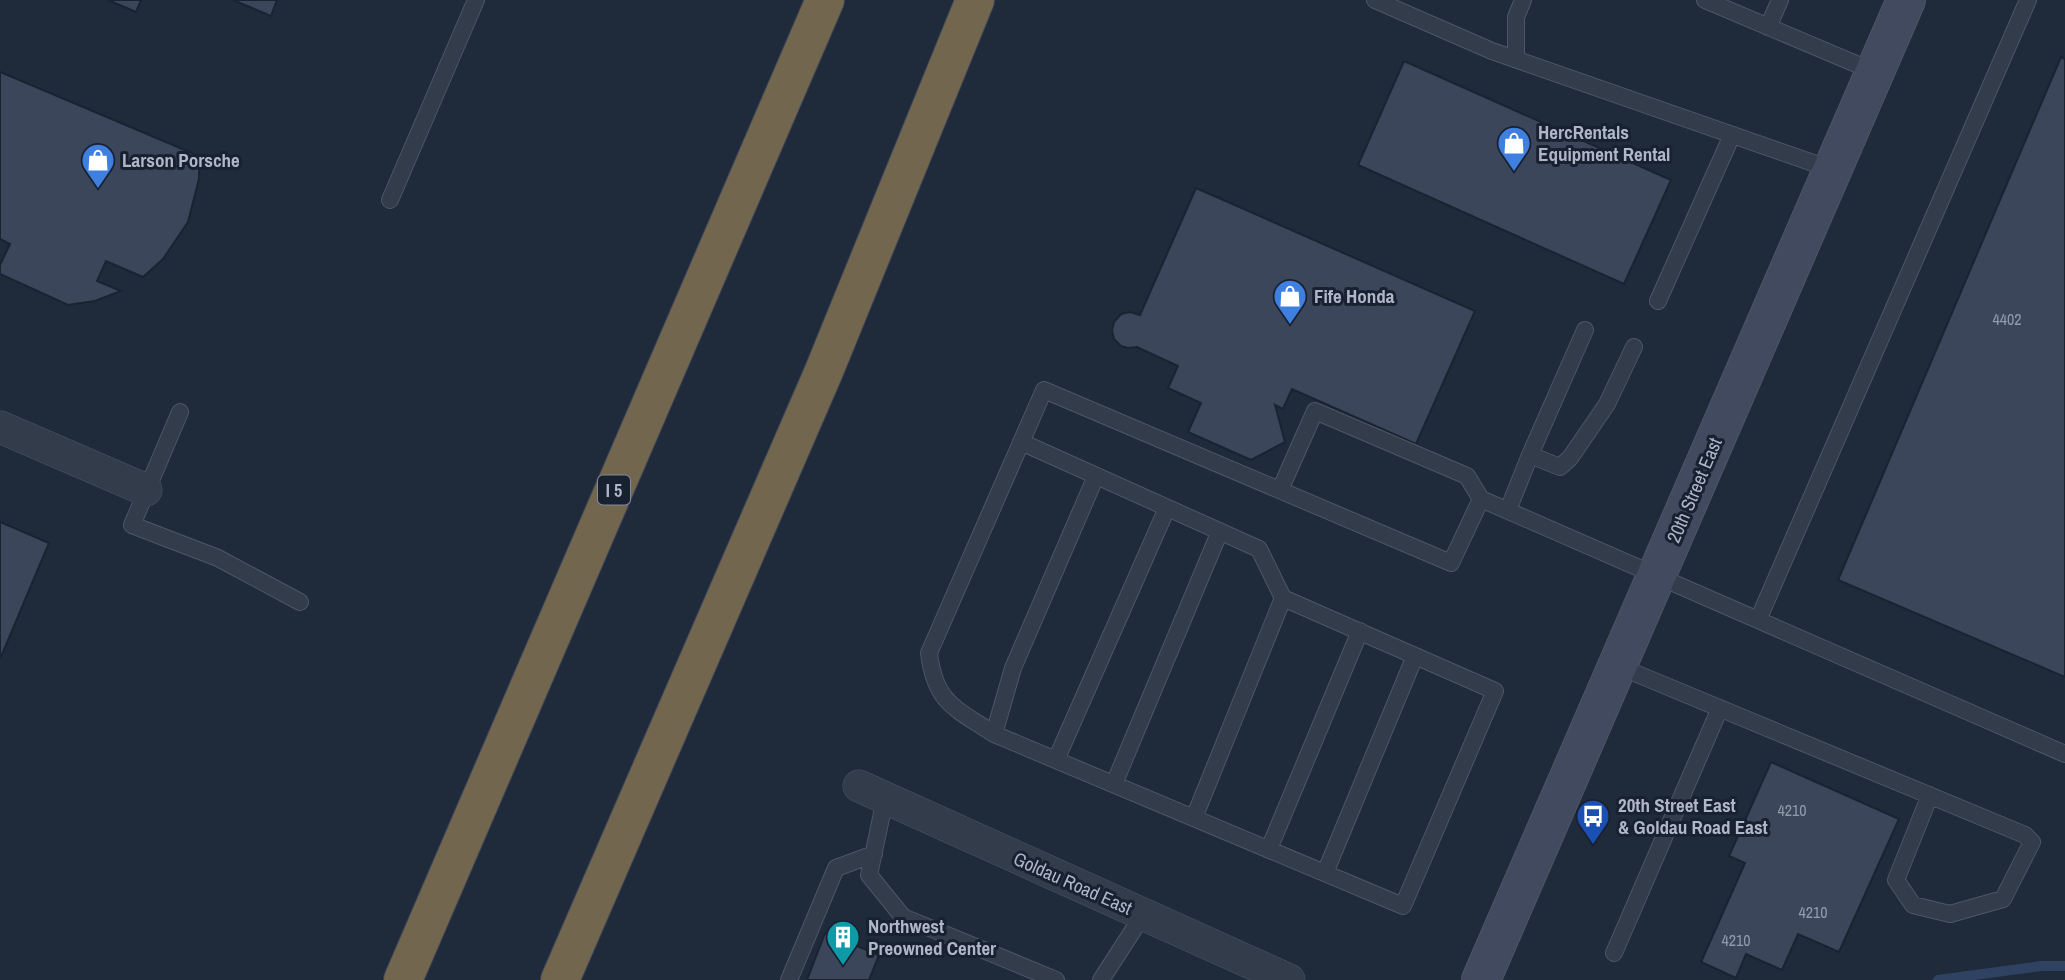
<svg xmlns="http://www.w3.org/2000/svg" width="2065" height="980" font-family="'Archivo Narrow',sans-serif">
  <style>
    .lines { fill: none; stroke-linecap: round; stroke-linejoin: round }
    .stream { stroke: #2f4262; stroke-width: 10 }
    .building { fill: #3b465b; stroke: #1a2332; stroke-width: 2 }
    .service-casing { stroke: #4e5666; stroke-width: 18 }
    .minor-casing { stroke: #4e5666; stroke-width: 33 }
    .secondary-casing { stroke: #4e5666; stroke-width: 40 }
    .motorway-casing { stroke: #3e4656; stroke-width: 40 }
    .service { stroke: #333c4b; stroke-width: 16 }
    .minor { stroke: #333c4b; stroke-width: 32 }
    .secondary { stroke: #414a5f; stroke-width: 38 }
    .motorway { stroke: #72664f; stroke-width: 38 }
    .labels { text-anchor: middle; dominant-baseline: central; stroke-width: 6; stroke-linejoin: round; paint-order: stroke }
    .number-label { font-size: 16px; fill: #919aad }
    .shield { fill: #182130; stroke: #81899a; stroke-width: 2 }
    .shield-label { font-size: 18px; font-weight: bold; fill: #aeb6c8 }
    .poi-label { font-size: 19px; font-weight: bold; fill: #aeb6c8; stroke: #182130; text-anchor: start }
    .street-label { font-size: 19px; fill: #aeb6c8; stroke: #182130 }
  </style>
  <rect width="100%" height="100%" fill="#1f2a3b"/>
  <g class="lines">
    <path class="stream" d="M 1938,980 L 2041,966 L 2065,966"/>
  </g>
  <path class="building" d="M 108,0 L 141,0 L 136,12 Z
    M 233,0 L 277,0 L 271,16 Z
    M 2061,57 L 2065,59 L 2065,677 L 1838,580 Z
    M 1404,61 L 1671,180 L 1624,284 L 1358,165 Z
    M 0,72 L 199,156 L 199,179 L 188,222 L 163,259 L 143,277 L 106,261 L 97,281 L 121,291 L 95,301 L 68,305 L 0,274 L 0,265 L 10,244 L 0,239 Z
    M 1196,188 L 1475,311 L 1416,444 L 1292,389 L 1283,409 L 1275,405 L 1285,442 L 1251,460 L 1188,432 L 1201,403 L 1168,388 L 1178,366 L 1137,347 L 1128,348 L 1121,346 L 1114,339 L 1112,331 L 1114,322 L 1121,314 L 1130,312 L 1140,315 Z
    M 0,522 L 49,543 L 0,659 Z
    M 1771,762 L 1899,819 L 1839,952 L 1798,934 L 1782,970 L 1746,954 L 1736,978 L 1701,962 L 1745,863 L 1729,856 Z
    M 825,933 L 879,955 L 869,980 L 807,980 Z"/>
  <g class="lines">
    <defs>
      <path id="service" d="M 1375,0 L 1492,51 L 1833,170
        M 1705,0 L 1875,72
        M 1768,27 L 1780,0
        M 1516,59 L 1516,17 L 1523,0
        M 390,200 L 476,0
        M 1658,301 L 1732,135
        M 180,412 L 132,525 L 218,558 L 300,602
        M 1021,442 L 1259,549 L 1283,598 L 1495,691 L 1403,906 L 994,734 C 955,708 935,703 929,653 L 1044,390 L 1451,563 L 1481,499
        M 1530,455 L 1585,330
        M 1280,490 L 1315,411 L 1467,476 L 1481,499 L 1758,620 L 2028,0
        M 1508,510 L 1530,455 L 1560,467 L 1570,458 L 1607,404 L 1634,347
        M 1758,620 L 2065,754
        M 1618,666 C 1753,722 1889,778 2025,835 L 2032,842 L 2003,899 L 1950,914 L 1913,905 L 1896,880 L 1930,795
        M 994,734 L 1013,668 L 1096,476
        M 1056,760 L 1167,508
        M 1114,784 L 1220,531
        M 885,799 L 869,875 L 903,917 L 1056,980
        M 1194,818 L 1283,598
        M 1269,849 L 1360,631
        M 1325,873 L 1415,656
        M 1614,953 L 1720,708
        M 789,980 L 836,868 L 874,854
        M 1101,980 L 1143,915"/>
      <path id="minor" d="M 0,427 L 146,490
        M 859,786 L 1289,980"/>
      <path id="secondary" d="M 1481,980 L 1906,0"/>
      <path id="motorway" d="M 403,980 L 825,0
        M 560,980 L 824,371 L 975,0"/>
    </defs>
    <use href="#service" class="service-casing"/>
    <use href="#minor" class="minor-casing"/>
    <use href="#secondary" class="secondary-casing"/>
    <use href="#motorway" class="motorway-casing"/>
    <use href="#service" class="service"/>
    <use href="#minor" class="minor"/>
    <use href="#secondary" class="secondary"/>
    <use href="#motorway" class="motorway"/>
  </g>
  <defs>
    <symbol id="shop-pin" viewBox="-11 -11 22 30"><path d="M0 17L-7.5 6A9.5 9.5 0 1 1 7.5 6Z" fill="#3f7fe0" stroke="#182130"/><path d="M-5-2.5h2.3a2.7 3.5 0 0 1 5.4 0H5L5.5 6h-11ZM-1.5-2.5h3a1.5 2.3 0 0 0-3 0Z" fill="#fff"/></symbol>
    <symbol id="bus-pin" viewBox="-11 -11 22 30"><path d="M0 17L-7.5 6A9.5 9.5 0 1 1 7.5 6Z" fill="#1a4fb4" stroke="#182130"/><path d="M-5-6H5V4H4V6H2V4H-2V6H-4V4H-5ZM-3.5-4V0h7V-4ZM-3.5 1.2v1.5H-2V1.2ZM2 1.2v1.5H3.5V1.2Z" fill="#fff"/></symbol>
    <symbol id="building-pin" viewBox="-11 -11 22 30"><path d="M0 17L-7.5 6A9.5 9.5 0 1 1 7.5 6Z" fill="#0f9aa8" stroke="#182130"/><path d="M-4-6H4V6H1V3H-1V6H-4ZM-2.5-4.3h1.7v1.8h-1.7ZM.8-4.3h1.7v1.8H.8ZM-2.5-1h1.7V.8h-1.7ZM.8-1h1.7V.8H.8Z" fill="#fff"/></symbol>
  </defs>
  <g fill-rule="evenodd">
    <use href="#shop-pin" x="1495" y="124" width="38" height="52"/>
    <use href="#shop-pin" x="79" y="141" width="38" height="52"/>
    <use href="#shop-pin" x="1271" y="277" width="38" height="52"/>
    <use href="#bus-pin" x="1574" y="797" width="38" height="52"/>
    <use href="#building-pin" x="824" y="918" width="38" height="52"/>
  </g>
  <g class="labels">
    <g class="number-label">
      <text x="2007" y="319">4402</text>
      <text x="1792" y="810">4210</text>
      <text x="1813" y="912">4210</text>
      <text x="1736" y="940">4210</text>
    </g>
    <rect class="shield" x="598" y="475.5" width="32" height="29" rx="5"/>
    <g class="shield-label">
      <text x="614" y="490">I 5</text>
    </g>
    <g class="poi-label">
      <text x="1538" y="132">HercRentals<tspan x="1538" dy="22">Equipment Rental</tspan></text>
      <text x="122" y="160">Larson Porsche</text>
      <text x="1314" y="296">Fife Honda</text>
      <text x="1618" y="805">20th Street East<tspan x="1618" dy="22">&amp; Goldau Road East</tspan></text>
      <text x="868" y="926">Northwest<tspan x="868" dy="22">Preowned Center</tspan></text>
    </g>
    <g class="street-label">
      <text transform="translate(1694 490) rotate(-67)">20th Street East</text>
      <text transform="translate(1073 883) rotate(24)">Goldau Road East</text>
    </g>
  </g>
</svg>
